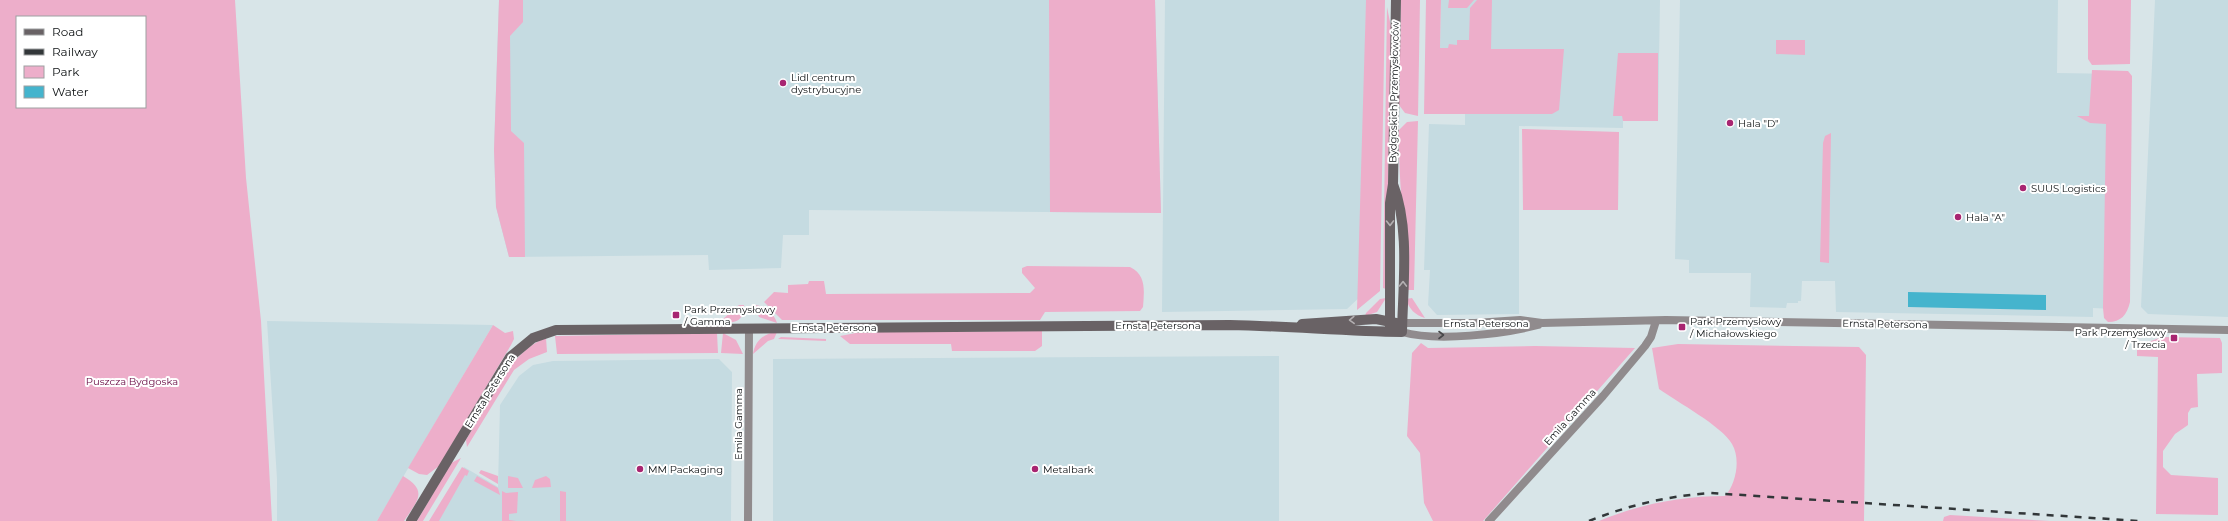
<svg xmlns="http://www.w3.org/2000/svg" width="2228" height="521" font-family="Montserrat,sans-serif">
  <style>
    .built { fill: #c5dbe1 }
    .green { fill: #edaeca; fill-rule: evenodd }
    .water { fill: #45b4cd }
    .lines { fill: none; stroke-linecap: round; stroke-linejoin: round }
    .street { stroke: #908b8d; stroke-width: 8 }
    .secondary { stroke: #696265; stroke-width: 10 }
    .rail { stroke: #323739; stroke-width: 2.5; stroke-dasharray: 7 7; stroke-linecap: butt }
    .oneway { stroke: #b4b0b2 }
    .oneway2 { stroke: #48484a }
    .poi-dot { fill: #a82571; stroke: #fff; stroke-width: 1.5 }
    .labels { text-anchor: middle; dominant-baseline: central; stroke-width: 4; stroke-linejoin: round; paint-order: stroke }
    .poi-label { font-size: 10px; fill: #0d1113; stroke: #fff; text-anchor: start }
    .street-label { font-size: 10px; fill: #0d1113; stroke: #fff }
    .park-label { font-size: 10px; fill: #670842; stroke: #fff }
  </style>
  <rect width="100%" height="100%" fill="#d8e5e8"/>
  <path class="built" d="M 499,0 L 1155,0 L 1161,213 L 809,210 L 809,235 L 783,235 L 781,268 L 709,270 L 708,255 L 509,257 L 496,207 L 494,150 Z
    M 1165,0 L 1366,0 L 1363,294 L 1347,309 L 1162,312 Z
    M 1441,0 L 1660,0 L 1658,121 L 1623,121 L 1623,128 L 1519,126 L 1519,314 L 1437,315 L 1428,305 L 1430,270 L 1424,270 L 1429,124 L 1465,125 L 1465,100 L 1440,48 Z
    M 1680,0 L 2058,0 L 2057,73 L 2120,74 L 2113,309 L 2093,308 L 2093,317 L 1836,312 L 1835,281 L 1802,281 L 1801,301 L 1798,301 L 1798,303 L 1787,303 L 1786,308 L 1750,307 L 1751,273 L 1689,273 L 1689,260 L 1675,259 Z
    M 2155,0 L 2228,0 L 2228,317 L 2148,314 L 2141,307 Z
    M 267,321 L 493,325 L 377,521 L 277,521 L 277,479 Z
    M 1279,356 L 1279,521 L 773,521 L 773,359 Z
    M 719,359 L 732,372 L 731,521 L 432,521 L 464,467 L 498,487 L 500,405 L 519,376 L 533,365 L 553,361 Z"/>
  <path class="green" d="M 0,0 L 235,0 L 246,178 L 261,321 L 272,521 L 0,521 ZM 17,17 L 145,17 L 145,107 L 17,107 Z
    M 499,0 L 523,0 L 523,22 L 510,36 L 511,131 L 524,143 L 525,257 L 509,257 L 496,207 L 494,150 Z
    M 1049,0 L 1155,0 L 1161,213 L 1050,212 Z
    M 1366,0 L 1385,0 L 1380,291 L 1357,310 Z
    M 1401,0 L 1420,0 L 1418,116 L 1405,113 L 1399,105 Z
    M 1426,0 L 1441,0 L 1440,48 L 1448,48 L 1449,44 L 1457,45 L 1457,40 L 1469,40 L 1470,8 L 1477,0 L 1492,0 L 1491,49 L 1564,49 L 1559,110 L 1552,114 L 1424,114 Z
    M 1449,0 L 1474,0 L 1467,8 L 1448,8 Z
    M 2088,0 L 2131,0 L 2130,64 L 2092,65 L 2088,59 Z
    M 1387,7 L 1391,27 L 1386,289 L 1383,288 L 1383,284 Z
    M 1776,40 L 1805,40 L 1805,55 L 1776,54 Z
    M 1618,53 L 1658,53 L 1658,121 L 1623,121 L 1622,116 L 1613,116 Z
    M 2092,70 L 2128,71 L 2132,76 L 2130,302 C 2127,315 2121,322 2108,322 L 2104,318 L 2103,308 L 2106,124 L 2090,123 L 2077,116 L 2089,116 Z
    M 1418,121 L 1414,290 L 1406,290 C 1406,236 1398,183 1399,130 L 1407,122 Z
    M 1522,129 L 1619,132 L 1618,210 L 1523,210 Z
    M 1831,133 L 1829,263 L 1820,262 L 1823,143 L 1825,136 Z
    M 1027,266 L 1130,267 C 1147,275 1144,292 1143,307 L 1140,311 L 1045,312 L 1040,320 L 782,320 L 764,302 L 774,292 L 788,293 L 788,285 L 808,284 L 809,281 L 824,281 L 826,294 L 1030,293 L 1035,288 L 1022,273 L 1022,268 Z
    M 1386,298 L 1377,312 L 1365,316 L 1366,313 L 1380,299 Z
    M 1412,298 L 1425,318 C 1415,315 1409,309 1406,299 Z
    M 739,305 L 744,305 C 744,320 737,323 723,323 L 723,319 Z
    M 754,305 C 763,305 775,314 777,323 L 759,317 Z
    M 493,325 L 505,333 L 513,331 L 514,339 L 511,345 L 439,466 L 427,475 L 419,474 L 408,468 Z
    M 1042,331 L 1042,346 L 1035,351 L 952,351 L 951,344 L 850,344 L 840,336 L 861,332 Z
    M 777,332 L 774,339 L 768,341 L 753,354 C 755,341 764,333 777,332 Z
    M 717,333 L 718,353 L 557,354 L 555,336 Z
    M 723,333 L 736,340 L 743,354 L 721,353 Z
    M 781,337 L 826,339 L 826,341 L 778,339 Z
    M 2162,337 L 2220,338 L 2222,343 L 2222,373 L 2197,374 L 2198,407 L 2191,408 L 2188,413 L 2188,425 L 2175,434 L 2163,451 L 2163,467 L 2171,475 L 2218,478 L 2218,515 L 2156,514 L 2158,357 L 2137,356 L 2137,346 Z
    M 546,338 L 547,352 L 529,359 L 514,370 L 467,447 L 466,440 C 485,408 509,351 546,338 Z
    M 1421,343 L 1428,348 L 1535,346 L 1635,348 L 1483,521 L 1433,521 L 1424,503 L 1420,453 L 1407,436 L 1412,353 Z
    M 1678,344 L 1859,347 L 1866,355 L 1864,521 L 1599,521 C 1640,504 1682,496 1725,496 C 1736,484 1741,459 1732,444 C 1722,426 1677,402 1659,389 L 1652,348 Z
    M 461,458 L 423,521 L 417,521 L 451,463 Z
    M 462,467 L 469,471 L 467,476 L 465,475 L 439,521 L 429,521 Z
    M 481,470 L 498,476 L 498,484 L 479,473 Z
    M 403,476 C 429,491 417,501 404,521 L 377,521 Z
    M 477,476 L 498,488 L 500,495 L 474,481 Z
    M 508,476 L 518,478 L 523,488 L 508,488 Z
    M 546,476 L 550,479 L 551,487 L 532,488 L 535,480 Z
    M 502,491 L 506,493 L 518,492 L 517,513 L 509,514 L 509,520 L 516,521 L 502,521 Z
    M 560,491 L 566,492 L 566,521 L 560,521 Z
    M 1950,515 L 2050,521 L 1943,521 L 1944,517 Z"/>
  <path class="water" d="M 1908,292 L 2046,295 L 2046,310 L 1908,307 Z"/>
  <g class="lines">
    <path class="street" d="M 1402,323 L 1475,323 L 1520,320 L 1542,323 L 1666,320 L 2228,330
      M 1402,332 C 1437,342 1503,334 1538,325
      M 748,521 L 749,328
      M 1489,521 L 1603,396 L 1645,346 L 1651,337 L 1656,321"/>
    <path class="secondary" d="M 1302,324 L 1376,319 L 1396,323
      M 1390,332 L 1390,203 L 1393,184 L 1396,0
      M 411,521 L 510,357 L 533,338 L 556,330 L 1230,325 C 1287,326 1344,331 1402,332 C 1403,285 1410,227 1393,184"/>
    <path class="rail" d="M 1589,521 C 1629,505 1668,496 1711,493 L 2139,521"/>
  </g>
  <defs><path id="oneway-chevron" d="M-2-3.5L2.5 0L-2 3.5" fill="none" stroke-width="1.6" stroke-linecap="round" stroke-linejoin="round"/></defs>
  <g class="oneway">
    <use href="#oneway-chevron" transform="translate(1390 223) rotate(89)"/>
    <use href="#oneway-chevron" transform="translate(1403 284) rotate(-89)"/>
    <use href="#oneway-chevron" transform="translate(1352 320) rotate(178)"/>
  </g>
  <use class="oneway2" href="#oneway-chevron" transform="translate(1441 335)"/>
  <g class="poi-dot">
    <circle cx="783" cy="83" r="4"/>
    <circle cx="1730" cy="123" r="4"/>
    <circle cx="2023" cy="188" r="4"/>
    <circle cx="1958" cy="217" r="4"/>
    <rect x="672" y="311" width="8" height="8" rx="2"/>
    <rect x="1678" y="323" width="8" height="8" rx="2"/>
    <rect x="2170" y="334" width="8" height="8" rx="2"/>
    <circle cx="640" cy="469" r="4"/>
    <circle cx="1035" cy="469" r="4"/>
  </g>
  <g class="labels">
    <g class="poi-label">
      <text x="791" y="77">Lidl centrum<tspan x="791" dy="12">dystrybucyjne</tspan></text>
      <text x="1738" y="123">Hala "D"</text>
      <text x="2031" y="188">SUUS Logistics</text>
      <text x="1966" y="217">Hala "A"</text>
      <text x="684" y="309">Park Przemysłowy<tspan x="684" dy="12">/ Gamma</tspan></text>
      <text x="1690" y="321">Park Przemysłowy<tspan x="1690" dy="12">/ Michałowskiego</tspan></text>
      <text x="2166" y="332" text-anchor="end">Park Przemysłowy<tspan x="2166" dy="12">/ Trzecia</tspan></text>
      <text x="648" y="469">MM Packaging</text>
      <text x="1043" y="469">Metalbark</text>
    </g>
    <g class="street-label">
      <text transform="translate(1394 92) rotate(-89)">Bydgoskich Przemysłowców</text>
      <text x="1486" y="323">Ernsta Petersona</text>
      <text transform="translate(1885 324) rotate(1)">Ernsta Petersona</text>
      <text x="1158" y="325">Ernsta Petersona</text>
      <text x="834" y="327">Ernsta Petersona</text>
      <text transform="translate(490 391) rotate(-58)">Ernsta Petersona</text>
      <text transform="translate(1570 417) rotate(-48)">Emila Gamma</text>
      <text transform="translate(738 424) rotate(-90)">Emila Gamma</text>
    </g>
    <g class="park-label">
      <text x="132" y="381">Puszcza Bydgoska</text>
    </g>
  </g>
  <rect x="16" y="16" width="130" height="92" fill="#ffffff" stroke="#9ea0a1"/>
  <rect x="24" y="29" width="20" height="6" fill="#696265" stroke="#9ea0a1"/>
  <text x="52" y="36" font-size="12" fill="#0d1113">Road</text>
  <rect x="24" y="49" width="20" height="6" fill="#323739" stroke="#9ea0a1"/>
  <text x="52" y="56" font-size="12" fill="#0d1113">Railway</text>
  <rect x="24" y="66" width="20" height="12" fill="#edaeca" stroke="#9ea0a1"/>
  <text x="52" y="76" font-size="12" fill="#0d1113">Park</text>
  <rect x="24" y="86" width="20" height="12" fill="#45b4cd" stroke="#9ea0a1"/>
  <text x="52" y="96" font-size="12" fill="#0d1113">Water</text>
</svg>
